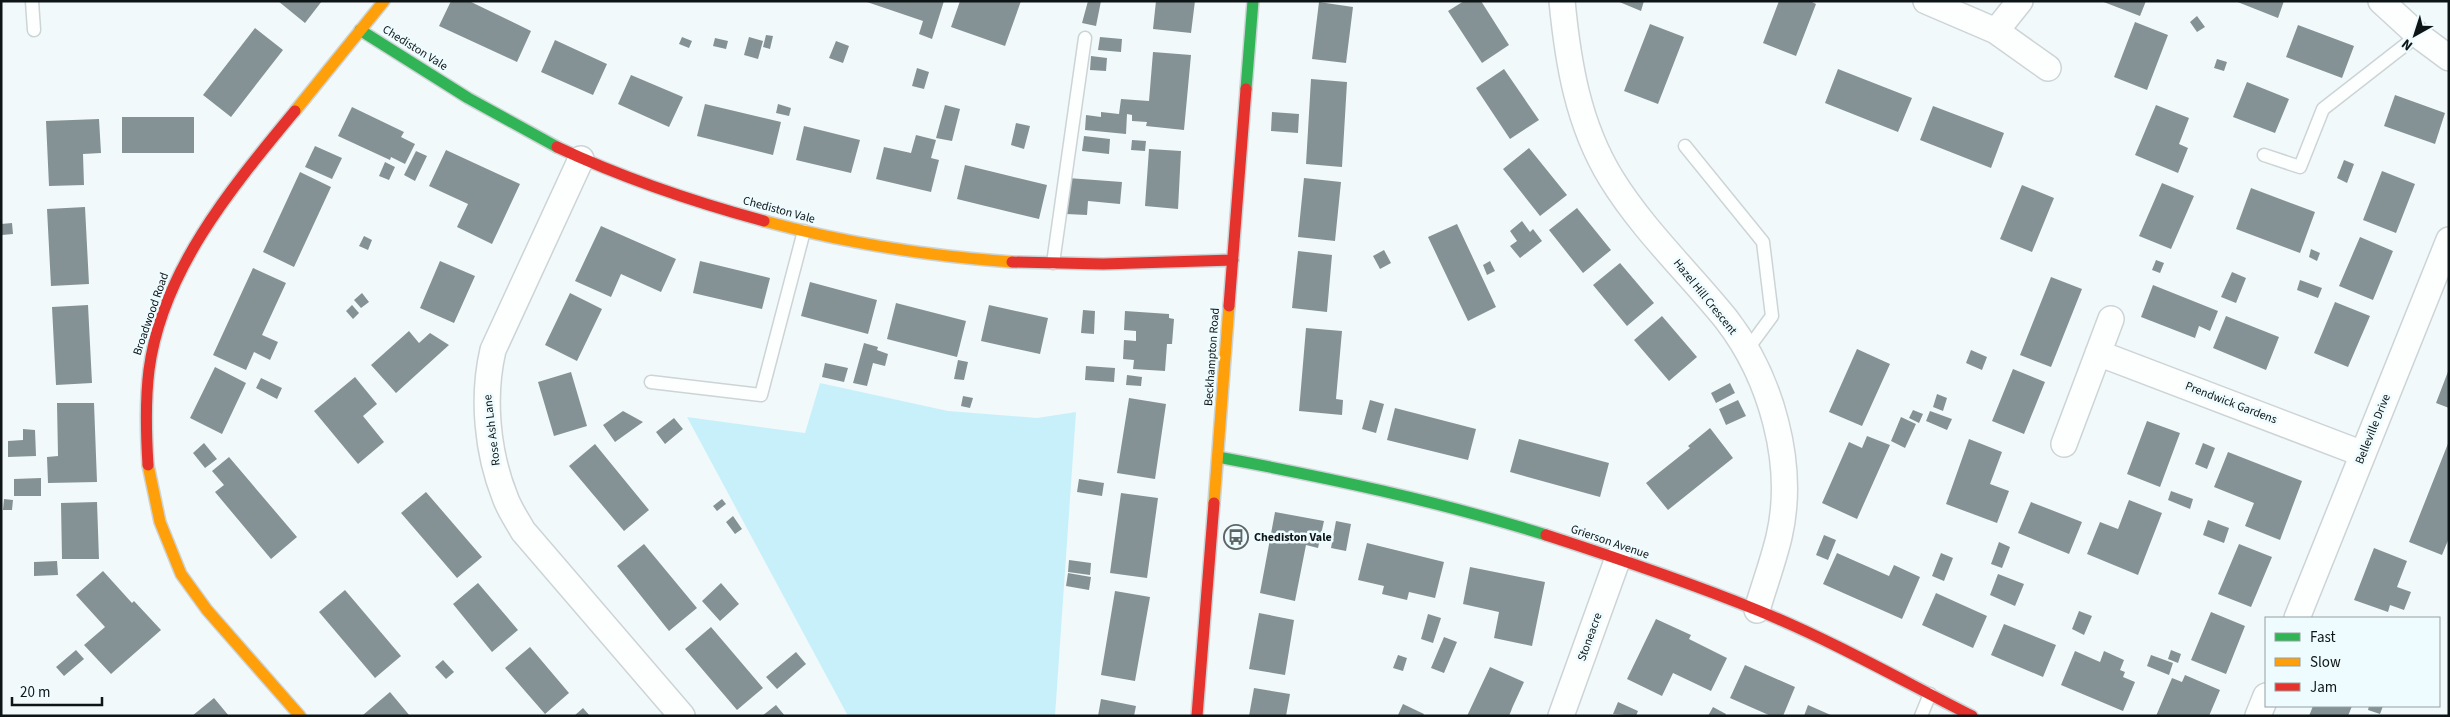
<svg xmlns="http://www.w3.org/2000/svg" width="2450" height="717" font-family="'Source Sans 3',sans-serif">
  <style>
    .green { fill: #c8f0fa }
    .building { fill: #859295 }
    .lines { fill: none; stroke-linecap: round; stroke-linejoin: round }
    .lane-casing { stroke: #cdd4d6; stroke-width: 15 }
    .street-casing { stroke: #cdd4d6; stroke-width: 28 }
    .fast-casing { stroke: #cdd4d6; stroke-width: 14 }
    .slow-casing { stroke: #cdd4d6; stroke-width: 14 }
    .jam-casing { stroke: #cdd4d6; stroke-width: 14 }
    .lane { stroke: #fdfefe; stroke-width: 12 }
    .street { stroke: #fdfefe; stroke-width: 25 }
    .fast { stroke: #30b455; stroke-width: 11 }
    .slow { stroke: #ff9f0a; stroke-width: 11 }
    .jam { stroke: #e5322d; stroke-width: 11 }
    .labels { text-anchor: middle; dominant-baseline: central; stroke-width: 5; stroke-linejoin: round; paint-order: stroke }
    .street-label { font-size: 12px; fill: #0e1517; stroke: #eefcff }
    .poi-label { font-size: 12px; font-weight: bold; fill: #0e1517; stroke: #eefcff; text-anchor: start }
  </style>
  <rect width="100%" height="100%" fill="#f2f9fb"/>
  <path class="green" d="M 820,383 L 948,411 L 1037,418 L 1076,412 L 1055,716 L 848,716 L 687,417 L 805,433 Z"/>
  <path class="building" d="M 278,1 L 322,1 L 305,23 Z
    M 451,1 L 469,1 L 531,31 L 517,62 L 439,26 Z
    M 864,1 L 944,1 L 932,39 L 919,34 L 923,21 Z
    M 960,1 L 1021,1 L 1005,46 L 951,27 Z
    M 1088,1 L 1101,1 L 1096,26 L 1082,23 Z
    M 1195,1 L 1191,33 L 1153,29 L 1156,1 Z
    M 1464,1 L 1481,1 L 1509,45 L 1482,63 L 1448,11 Z
    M 1617,1 L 1644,1 L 1641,11 Z
    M 1779,1 L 1810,1 L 1816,4 L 1796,56 L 1763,43 Z
    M 2101,1 L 2146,1 L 2140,16 Z
    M 2235,1 L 2284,1 L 2278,18 Z
    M 1319,2 L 1353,7 L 1346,63 L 1312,59 Z
    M 2197,16 L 2205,27 L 2197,32 L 2190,22 Z
    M 2135,22 L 2168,35 L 2147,90 L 2114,77 Z
    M 1650,24 L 1684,37 L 1658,104 L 1624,91 Z
    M 2298,25 L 2354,46 L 2342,78 L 2286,57 Z
    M 255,28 L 283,50 L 231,117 L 203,95 Z
    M 766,35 L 773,36 L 770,49 L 763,47 Z
    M 682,37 L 692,41 L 689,48 L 679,44 Z
    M 749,37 L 763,41 L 758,59 L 744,55 Z
    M 1100,37 L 1122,39 L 1121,52 L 1098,50 Z
    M 715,38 L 728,41 L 726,49 L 713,46 Z
    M 555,40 L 607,64 L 593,95 L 541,72 Z
    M 836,41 L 849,46 L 843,63 L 829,58 Z
    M 1153,52 L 1191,55 L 1184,130 L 1146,126 L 1147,122 L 1132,121 L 1132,115 L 1127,114 L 1126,134 L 1085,130 L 1086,115 L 1101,117 L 1101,112 L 1119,114 L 1121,99 L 1149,101 Z
    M 1091,56 L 1107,58 L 1106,71 L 1090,70 Z
    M 2217,59 L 2227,62 L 2224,71 L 2214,68 Z
    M 917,68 L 929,72 L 924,89 L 912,86 Z
    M 1504,69 L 1539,120 L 1510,139 L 1476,88 Z
    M 1838,69 L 1912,98 L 1898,132 L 1825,103 Z
    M 631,75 L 683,97 L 669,127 L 618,104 Z
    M 1311,79 L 1347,82 L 1342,167 L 1306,164 Z
    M 2247,82 L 2289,99 L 2275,133 L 2233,117 Z
    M 2395,95 L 2445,113 L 2435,144 L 2384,126 Z
    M 705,104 L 781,122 L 773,155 L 697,136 Z
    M 778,104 L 791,108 L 789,116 L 776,113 Z
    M 945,105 L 960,109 L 952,141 L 936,138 Z
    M 2156,105 L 2189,118 L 2179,144 L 2188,148 L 2178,173 L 2135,155 Z
    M 1933,106 L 2004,133 L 1991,168 L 1920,140 Z
    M 352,107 L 404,132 L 401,137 L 415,144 L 405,164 L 391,157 L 390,160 L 338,136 Z
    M 1272,112 L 1299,114 L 1298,133 L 1271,131 Z
    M 122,117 L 194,117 L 194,153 L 122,153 Z
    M 99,119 L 101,153 L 83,154 L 84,185 L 49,186 L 46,121 Z
    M 1016,123 L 1030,126 L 1024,149 L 1011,145 Z
    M 804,126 L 860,140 L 851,173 L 796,160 Z
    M 916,135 L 936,140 L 931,158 L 939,160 L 931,192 L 876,179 L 884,147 L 911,153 Z
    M 1084,136 L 1110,139 L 1109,154 L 1082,151 Z
    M 1132,140 L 1146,141 L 1145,151 L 1131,150 Z
    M 315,146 L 342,158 L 332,179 L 305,167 Z
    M 1529,148 L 1567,195 L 1540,216 L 1503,169 Z
    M 1149,149 L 1181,151 L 1178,209 L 1145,206 Z
    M 446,150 L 520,184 L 492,244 L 457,227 L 468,204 L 429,186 Z
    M 416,151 L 427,156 L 415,181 L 404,175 Z
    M 2344,160 L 2354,164 L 2347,183 L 2337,178 Z
    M 385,162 L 395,167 L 389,180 L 379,176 Z
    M 965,165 L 1047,185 L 1039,219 L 957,199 Z
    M 2382,171 L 2415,184 L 2396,233 L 2363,220 Z
    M 300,172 L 331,187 L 294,267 L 263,252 Z
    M 1068,178 L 1122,182 L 1120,204 L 1088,201 L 1087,215 L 1066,214 Z
    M 1304,178 L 1341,182 L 1335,241 L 1298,237 Z
    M 2162,183 L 2194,196 L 2171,249 L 2139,236 Z
    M 2022,185 L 2054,198 L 2032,252 L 2000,239 Z
    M 2251,188 L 2315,212 L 2300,253 L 2236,229 Z
    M 85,207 L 89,284 L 51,286 L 47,209 Z
    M 1577,208 L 1611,250 L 1583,273 L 1549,230 Z
    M 1522,221 L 1530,232 L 1533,229 L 1542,241 L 1520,258 L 1510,246 L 1517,241 L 1510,231 Z
    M 12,223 L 13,234 L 2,235 L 1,224 Z
    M 1457,224 L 1496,307 L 1468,321 L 1428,237 Z
    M 601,226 L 676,259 L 661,292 L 621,274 L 611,297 L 575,281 Z
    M 364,236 L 372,240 L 368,250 L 359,246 Z
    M 2360,237 L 2393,251 L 2373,300 L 2339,286 Z
    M 2311,249 L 2320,253 L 2317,261 L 2309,257 Z
    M 1384,250 L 1391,263 L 1380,269 L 1373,256 Z
    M 1298,251 L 1332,255 L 1327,312 L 1292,308 Z
    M 2156,260 L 2164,263 L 2160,273 L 2152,270 Z
    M 440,261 L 475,276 L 454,323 L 420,308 Z
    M 700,261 L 770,278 L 762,309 L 693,293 Z
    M 1490,261 L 1495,271 L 1487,275 L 1483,265 Z
    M 1620,263 L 1654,303 L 1627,326 L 1593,285 Z
    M 253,268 L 286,283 L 262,335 L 278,342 L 270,360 L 254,352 L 246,370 L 213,355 Z
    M 2232,272 L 2246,278 L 2236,303 L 2221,297 Z
    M 2051,277 L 2082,289 L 2051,367 L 2020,355 Z
    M 2300,280 L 2322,288 L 2318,298 L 2297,290 Z
    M 810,282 L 877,300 L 868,334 L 801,316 Z
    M 2153,285 L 2218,311 L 2210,331 L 2199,326 L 2195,338 L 2141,317 Z
    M 362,293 L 369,302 L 361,308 L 354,300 Z
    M 570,293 L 602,309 L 577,361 L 545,345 Z
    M 2335,302 L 2370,316 L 2348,367 L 2314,353 Z
    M 896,303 L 966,321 L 957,357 L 887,339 Z
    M 88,305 L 92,383 L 56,385 L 52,307 Z
    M 352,305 L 359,313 L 353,319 L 346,311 Z
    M 989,305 L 1048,318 L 1040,354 L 981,341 Z
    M 1083,310 L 1095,311 L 1094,334 L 1081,333 Z
    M 1125,311 L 1169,314 L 1169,318 L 1174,319 L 1172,344 L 1167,344 L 1165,371 L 1133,369 L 1134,360 L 1123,359 L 1124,340 L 1136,341 L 1136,331 L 1124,330 Z
    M 1662,316 L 1697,357 L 1669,381 L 1634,340 Z
    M 2226,316 L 2279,337 L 2266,370 L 2213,348 Z
    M 1306,328 L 1342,331 L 1336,399 L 1343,400 L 1342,415 L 1299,411 Z
    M 409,331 L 419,343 L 430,333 L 449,345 L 396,393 L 371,365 Z
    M 864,343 L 878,347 L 877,350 L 888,354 L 885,366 L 873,363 L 867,386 L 853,383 Z
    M 1857,349 L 1890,364 L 1862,426 L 1829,412 Z
    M 1971,350 L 1987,357 L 1982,370 L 1966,363 Z
    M 958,360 L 968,362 L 964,380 L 954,379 Z
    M 825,363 L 848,368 L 844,382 L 822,377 Z
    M 1086,366 L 1115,368 L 1114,382 L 1085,380 Z
    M 215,367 L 246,383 L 222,434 L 190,418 Z
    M 2013,369 L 2045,382 L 2024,434 L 1992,421 Z
    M 2449,369 L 2449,408 L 2436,403 Z
    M 571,372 L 587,426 L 554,436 L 538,382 Z
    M 1127,375 L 1142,377 L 1141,386 L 1126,385 Z
    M 355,377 L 377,404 L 363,416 L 384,442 L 358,464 L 314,411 Z
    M 261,378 L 282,388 L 277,399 L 256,388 Z
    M 1730,383 L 1735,393 L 1716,403 L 1711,393 Z
    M 1937,394 L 1947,398 L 1943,411 L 1933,407 Z
    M 963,396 L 973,398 L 970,408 L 961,406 Z
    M 1129,398 L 1166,404 L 1155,479 L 1117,473 Z
    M 1370,400 L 1384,404 L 1376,433 L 1362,429 Z
    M 1738,400 L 1746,416 L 1726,425 L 1719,409 Z
    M 57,403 L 94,403 L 97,482 L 48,483 L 47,457 L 58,456 Z
    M 1395,408 L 1476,429 L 1468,460 L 1387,440 Z
    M 1913,410 L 1923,414 L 1919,423 L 1909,418 Z
    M 623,411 L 643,422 L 615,442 L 603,425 Z
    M 1930,411 L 1952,419 L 1947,430 L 1926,421 Z
    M 1901,417 L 1916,424 L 1905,448 L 1891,441 Z
    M 674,418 L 683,429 L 665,444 L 656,432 Z
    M 2147,421 L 2180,433 L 2160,487 L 2127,474 Z
    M 1710,428 L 1733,458 L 1668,510 L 1646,483 L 1690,448 L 1688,446 Z
    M 23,429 L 35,430 L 36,456 L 8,457 L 8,441 L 23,440 Z
    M 1867,436 L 1890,445 L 1857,519 L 1822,503 L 1849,442 L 1862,448 Z
    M 1519,439 L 1609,463 L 1600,497 L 1510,472 Z
    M 1969,439 L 2002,452 L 1990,484 L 2009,491 L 1997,523 L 1946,504 Z
    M 2449,441 L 2449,538 L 2442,555 L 2409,542 Z
    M 204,443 L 217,459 L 205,468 L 193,453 Z
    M 2203,443 L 2215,448 L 2207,469 L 2195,464 Z
    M 595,444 L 649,510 L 624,531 L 569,466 Z
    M 2228,452 L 2302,481 L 2280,540 L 2245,526 L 2254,503 L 2214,487 Z
    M 229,457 L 297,537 L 271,559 L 215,492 L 224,485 L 212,471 Z
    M 41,478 L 41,496 L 14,496 L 14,479 Z
    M 1079,479 L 1104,483 L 1102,496 L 1077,492 Z
    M 2171,491 L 2193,499 L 2190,509 L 2168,500 Z
    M 426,492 L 482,557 L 457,578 L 401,513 Z
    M 1121,493 L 1158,498 L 1147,578 L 1110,573 Z
    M 4,499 L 13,500 L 12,510 L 3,510 Z
    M 722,499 L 726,504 L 717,511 L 713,506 Z
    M 2129,500 L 2162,513 L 2138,575 L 2087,554 L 2100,522 L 2118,529 Z
    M 97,502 L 99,559 L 62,559 L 61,503 Z
    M 2031,502 L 2082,522 L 2069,554 L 2018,533 Z
    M 1275,512 L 1324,521 L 1318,548 L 1306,545 L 1295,601 L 1260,593 Z
    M 733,516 L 742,529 L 735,534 L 726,522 Z
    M 2208,520 L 2229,528 L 2224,543 L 2203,535 Z
    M 1336,521 L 1351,524 L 1346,551 L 1331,548 Z
    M 1824,535 L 1836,540 L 1828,560 L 1816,555 Z
    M 1999,542 L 2010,547 L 2002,568 L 1991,564 Z
    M 1367,543 L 1444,562 L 1435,598 L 1409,592 L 1407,600 L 1382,594 L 1384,586 L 1358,580 Z
    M 644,544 L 697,608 L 669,631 L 617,566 Z
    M 2239,544 L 2272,557 L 2251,607 L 2218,594 Z
    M 2374,548 L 2407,561 L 2397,587 L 2411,592 L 2404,610 L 2390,605 L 2388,612 L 2354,600 Z
    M 1837,553 L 1889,576 L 1894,565 L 1920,577 L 1902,619 L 1823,584 Z
    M 1941,553 L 1953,558 L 1944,581 L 1932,576 Z
    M 1069,560 L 1091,563 L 1090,575 L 1068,572 Z
    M 57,561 L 58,575 L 34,576 L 34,562 Z
    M 1470,567 L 1545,582 L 1532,646 L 1494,638 L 1499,612 L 1463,604 Z
    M 103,571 L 132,603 L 134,601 L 161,630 L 111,674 L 84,645 L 105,627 L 76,595 Z
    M 1068,573 L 1091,577 L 1089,590 L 1066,586 Z
    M 1998,574 L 2024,584 L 2015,606 L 1990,595 Z
    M 478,583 L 518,630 L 492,652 L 453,604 Z
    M 721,583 L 739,604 L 720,621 L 702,601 Z
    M 345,590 L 401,656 L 375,678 L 319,612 Z
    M 1115,591 L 1150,597 L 1135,681 L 1101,675 Z
    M 1936,593 L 1987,616 L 1973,648 L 1922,625 Z
    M 2079,611 L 2092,616 L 2084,635 L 2072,629 Z
    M 2211,612 L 2245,626 L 2226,674 L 2191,660 Z
    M 1259,613 L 1294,620 L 1285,675 L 1249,669 Z
    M 1428,614 L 1441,618 L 1433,643 L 1421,639 Z
    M 1656,619 L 1691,635 L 1689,639 L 1727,658 L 1711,691 L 1673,673 L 1662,696 L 1627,679 Z
    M 2004,624 L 2056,645 L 2043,677 L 1991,655 Z
    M 711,627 L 763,688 L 737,710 L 685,649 Z
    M 1444,637 L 1457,642 L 1444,673 L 1431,668 Z
    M 530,647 L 569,693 L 545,714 L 505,668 Z
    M 76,650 L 84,659 L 64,676 L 56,667 Z
    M 2171,650 L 2181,654 L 2178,663 L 2168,659 Z
    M 2075,651 L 2100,662 L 2104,651 L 2124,660 L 2120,670 L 2125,672 L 2123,677 L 2135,682 L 2123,711 L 2061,685 Z
    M 796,652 L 806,664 L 777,689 L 766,677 Z
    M 1398,655 L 1407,658 L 1403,671 L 1393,668 Z
    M 2151,655 L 2173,663 L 2169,675 L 2147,666 Z
    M 443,660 L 454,672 L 446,679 L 435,667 Z
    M 1745,665 L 1795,687 L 1783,716 L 1771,716 L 1730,698 Z
    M 1490,667 L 1524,682 L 1513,706 L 1509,716 L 1467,716 Z
    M 2185,675 L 2220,690 L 2209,716 L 2156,716 L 2172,678 L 2182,682 Z
    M 1254,688 L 1290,694 L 1286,716 L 1249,716 Z
    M 390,692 L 410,716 L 364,716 L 363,715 Z
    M 214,698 L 229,716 L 192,716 Z
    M 1101,699 L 1136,706 L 1134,716 L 1098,716 Z
    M 1618,702 L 1638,711 L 1636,716 L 1613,714 Z
    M 1403,704 L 1424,714 L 1423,716 L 1398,715 Z
    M 776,705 L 785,716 L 762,716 Z
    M 1808,705 L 1833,716 L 1804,716 Z
    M 2313,706 L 2352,706 L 2348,716 L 2309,716 Z
    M 2369,706 L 2383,706 L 2380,714 L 2368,710 Z
    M 1713,707 L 1726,714 L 1725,716 L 1708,716 Z
    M 583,708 L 590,716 L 574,716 Z"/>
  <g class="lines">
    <defs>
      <path id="lane" d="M 32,1 L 34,30
        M 1685,146 L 1763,242 L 1772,316 L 1747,350
        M 2264,155 L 2300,167 L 2323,109 L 2418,35
        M 1053,263 L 1085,38
        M 651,382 L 761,395 L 804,231
        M 1921,716 L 1930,694"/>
      <path id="street" d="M 1562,1 C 1568,63 1578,124 1611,178 C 1643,230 1688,272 1726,319 C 1771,377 1796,464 1779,537 C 1773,562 1764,586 1757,610
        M 1926,1 L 1996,31 L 2048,68
        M 2381,1 L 2418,35 L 2449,58
        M 1996,31 L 2020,1
        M 581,159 L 493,350 C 482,397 487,452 505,497 C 509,509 517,520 523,531 L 682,716
        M 2098,353 L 2363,454
        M 2064,444 L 2111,319
        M 2297,618 L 2449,240
        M 1561,716 L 1618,558
        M 2258,716 L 2266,696"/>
      <path id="fast" d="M 360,30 L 468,98 L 557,147
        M 1246,89 L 1253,1
        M 1218,457 C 1329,478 1438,501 1546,535"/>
      <path id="slow" d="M 295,111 L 384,1
        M 764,221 C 845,243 928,256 1012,262
        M 148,465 L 160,522 L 181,574 L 207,610 L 300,716
        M 1214,503 L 1229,306"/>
      <path id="jam" d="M 557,147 C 623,178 694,202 764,221
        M 1012,262 L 1103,264 L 1233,260
        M 1229,306 L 1246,89
        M 148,465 C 146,433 145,402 149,370 C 162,270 233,186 295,111
        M 1546,535 C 1617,558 1688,582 1757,610 C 1831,640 1901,680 1972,716
        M 1197,716 L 1214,503"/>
    </defs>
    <use href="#lane" class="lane-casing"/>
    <use href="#street" class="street-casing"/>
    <use href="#fast" class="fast-casing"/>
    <use href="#slow" class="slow-casing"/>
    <use href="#jam" class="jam-casing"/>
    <use href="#lane" class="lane"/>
    <use href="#street" class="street"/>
    <use href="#fast" class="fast"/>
    <use href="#slow" class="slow"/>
    <use href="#jam" class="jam"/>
  </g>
  <defs>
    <symbol id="bus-ring" viewBox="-11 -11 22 22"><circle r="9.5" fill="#eefcff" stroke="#5e6567" stroke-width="1.5"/><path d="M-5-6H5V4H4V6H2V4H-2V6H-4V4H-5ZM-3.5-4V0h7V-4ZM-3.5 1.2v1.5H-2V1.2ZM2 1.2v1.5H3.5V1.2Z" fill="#5e6567"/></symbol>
  </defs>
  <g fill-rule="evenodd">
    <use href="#bus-ring" x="1222" y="523" width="28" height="28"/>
  </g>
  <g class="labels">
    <g class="street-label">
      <text transform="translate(415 48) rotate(32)">Chediston Vale</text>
      <text transform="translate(779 210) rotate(15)">Chediston Vale</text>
      <text transform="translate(1705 297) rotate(51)">Hazel Hill Crescent</text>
      <text transform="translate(151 314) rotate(-71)">Broadwood Road</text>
      <text transform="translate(1212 357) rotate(-86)">Beckhampton Road</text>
      <text transform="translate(2231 403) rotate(21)">Prendwick Gardens</text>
      <text transform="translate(2373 429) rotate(-68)">Belleville Drive</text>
      <text transform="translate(492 430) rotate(-97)">Rose Ash Lane</text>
      <text transform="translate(1610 542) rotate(19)">Grierson Avenue</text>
      <text transform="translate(1590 637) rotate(-70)">Stoneacre</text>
    </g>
    <g class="poi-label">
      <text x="1254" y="537">Chediston Vale</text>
    </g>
  </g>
  <rect width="2450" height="717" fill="none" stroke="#0e1517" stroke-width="5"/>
  <rect x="2265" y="617" width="175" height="90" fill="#eefcff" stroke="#94a0a2"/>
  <rect x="2275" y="633" width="25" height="8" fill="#30b455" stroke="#94a0a2"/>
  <text x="2310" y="642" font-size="15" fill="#0e1517">Fast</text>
  <rect x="2275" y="658" width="25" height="8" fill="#ff9f0a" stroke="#94a0a2"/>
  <text x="2310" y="667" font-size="15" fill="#0e1517">Slow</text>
  <rect x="2275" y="683" width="25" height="8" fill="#e5322d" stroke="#94a0a2"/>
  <text x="2310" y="692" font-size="15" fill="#0e1517">Jam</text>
  <g transform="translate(2415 35) rotate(219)" stroke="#eefcff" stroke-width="4" paint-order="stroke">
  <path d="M0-4L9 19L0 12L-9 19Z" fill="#0e1517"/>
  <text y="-8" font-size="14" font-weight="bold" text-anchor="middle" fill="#0e1517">N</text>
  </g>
  <path d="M12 697v8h90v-8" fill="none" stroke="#0e1517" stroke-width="2.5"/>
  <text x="20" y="697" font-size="15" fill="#0e1517" stroke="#eefcff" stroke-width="4" paint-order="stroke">20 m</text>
</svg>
